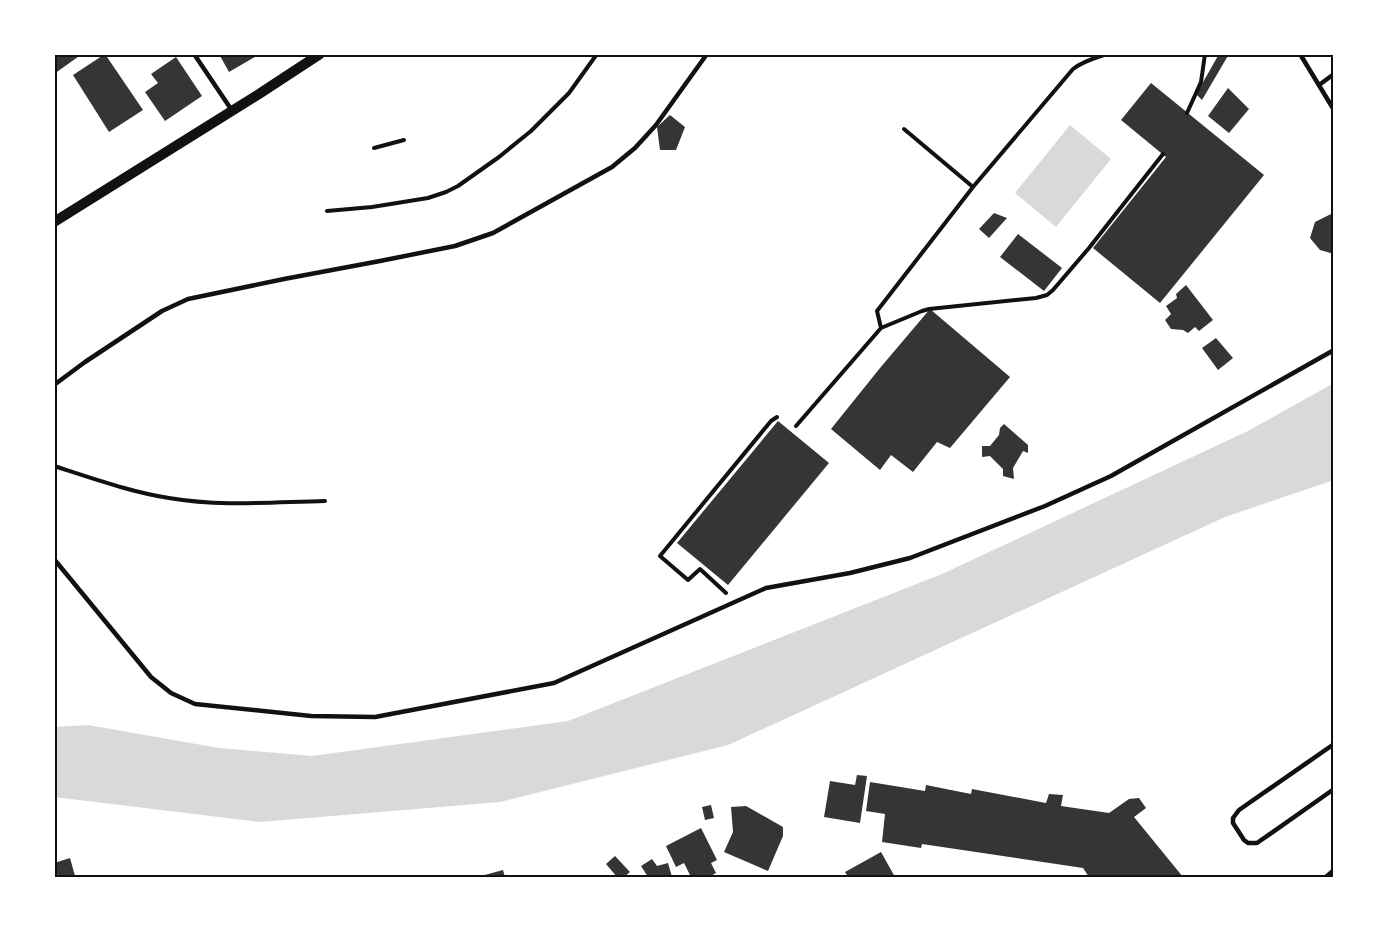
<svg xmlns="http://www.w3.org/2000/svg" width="1388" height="931" font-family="'Open Sans',sans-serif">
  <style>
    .water { fill: #d9d9d9 }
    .building { fill: #353535 }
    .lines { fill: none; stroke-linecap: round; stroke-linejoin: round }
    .path { stroke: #111; stroke-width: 4 }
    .service { stroke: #111; stroke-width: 4.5 }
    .tertiary { stroke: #111; stroke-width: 10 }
    .neatline { fill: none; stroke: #111; stroke-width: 2 }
  </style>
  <rect width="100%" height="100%" fill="#fff"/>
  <path class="water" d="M 1070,125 L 1111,159 L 1056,227 L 1015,193 Z
    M 1334,383 L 1334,480 L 1225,517 L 728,745 L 500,802 L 260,822 L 54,797 L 54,727 L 88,725 L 219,748 L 312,756 L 568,721 L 942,574 L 1248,431 Z"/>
  <path class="building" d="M 54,54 L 82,54 L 54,74 Z
    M 105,54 L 143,110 L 109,132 L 73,75 Z
    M 219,54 L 260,54 L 229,72 Z
    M 1219,54 L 1229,54 L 1202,100 L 1197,95 L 1198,91 Z
    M 176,57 L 202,96 L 165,121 L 145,92 L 158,83 L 151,74 Z
    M 1151,83 L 1264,175 L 1160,303 L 1093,248 L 1166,157 L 1121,120 Z
    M 1228,88 L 1249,109 L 1229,133 L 1208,116 Z
    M 670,115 L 685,127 L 676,150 L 660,150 L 657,127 Z
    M 994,213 L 1007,218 L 989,238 L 979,229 Z
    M 1331,214 L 1334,214 L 1334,254 L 1320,250 L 1310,238 L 1315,222 Z
    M 1018,234 L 1062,268 L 1044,291 L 1000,257 Z
    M 1186,285 L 1213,320 L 1199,331 L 1195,327 L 1188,333 L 1183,330 L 1171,329 L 1165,320 L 1171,314 L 1166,306 L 1177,298 L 1176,294 Z
    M 930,309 L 1010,377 L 950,448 L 937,442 L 913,472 L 891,455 L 880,470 L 831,429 L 880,368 Z
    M 1216,338 L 1233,358 L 1218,370 L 1202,348 Z
    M 778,421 L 829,463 L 728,585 L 677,543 Z
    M 1004,424 L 1028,445 L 1028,453 L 1023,451 L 1013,468 L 1014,479 L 1003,476 L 1003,469 L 990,456 L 982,457 L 982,446 L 990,446 L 999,435 L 1000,428 Z
    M 857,775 L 867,776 L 860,823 L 824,817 L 830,781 L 855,785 Z
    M 870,782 L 925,791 L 926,785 L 971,794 L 972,789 L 1046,803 L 1049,794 L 1063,795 L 1061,806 L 1109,813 L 1129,799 L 1139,798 L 1146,808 L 1134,817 L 1183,877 L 1089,877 L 1083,868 L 922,844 L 921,848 L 882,842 L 885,814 L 866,811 Z
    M 711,805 L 714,818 L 705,820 L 702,807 Z
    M 746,806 L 783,827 L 783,836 L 768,871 L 724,852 L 733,832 L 731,807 Z
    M 701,828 L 717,860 L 711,863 L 716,873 L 709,877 L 691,877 L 684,863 L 676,867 L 666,846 Z
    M 881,852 L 895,877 L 848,877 L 845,872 Z
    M 615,856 L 630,872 L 624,877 L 617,877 L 606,864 Z
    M 70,858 L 75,876 L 58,877 L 54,863 Z
    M 652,859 L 657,866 L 668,863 L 672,877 L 648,877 L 641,866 Z
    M 503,870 L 505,877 L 481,877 L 481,876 Z"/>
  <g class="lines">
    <path class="path" d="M 1187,113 L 1201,82 L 1205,54
      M 904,129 L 973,187
      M 374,148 L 404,140
      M 327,211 L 372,207 L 428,198 L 446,192 L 458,186 L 499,157 L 531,131 L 569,93 L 597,54
      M 881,328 L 922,311 L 929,309 L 1036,298 L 1047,295 L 1053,290 L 1089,248 L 1163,154
      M 796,426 L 881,328 L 877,311 L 973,187 L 1073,69 C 1083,61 1095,58 1107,54
      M 54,466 C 92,478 130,492 169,498 C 221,507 273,502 325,501
      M 726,593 L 700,569 L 688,580 L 660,556 L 771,421 L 777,417"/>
    <path class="service" d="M 194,54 L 231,109
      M 1300,54 L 1334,110
      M 1319,85 L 1334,74
      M 54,385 L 85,362 L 162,311 L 188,299 L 284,279 L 380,261 L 455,246 L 493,233 L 612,167 L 635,148 L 656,125 L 707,54
      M 54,559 L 151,677 L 171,693 L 195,704 L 311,716 L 375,717 L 554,683 L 766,588 L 850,573 L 910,558 L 1045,506 L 1111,476 L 1334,350
      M 1334,744 L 1239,810 L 1233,818 L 1233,823 L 1244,840 L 1248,843 L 1257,843 L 1334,789
      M 1326,877 L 1334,870"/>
    <path class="tertiary" d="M 54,222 L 259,94 L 320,54"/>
  </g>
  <rect width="1388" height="931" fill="none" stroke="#ffffff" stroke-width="111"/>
  <rect x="56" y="56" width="1276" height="820" class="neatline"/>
</svg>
